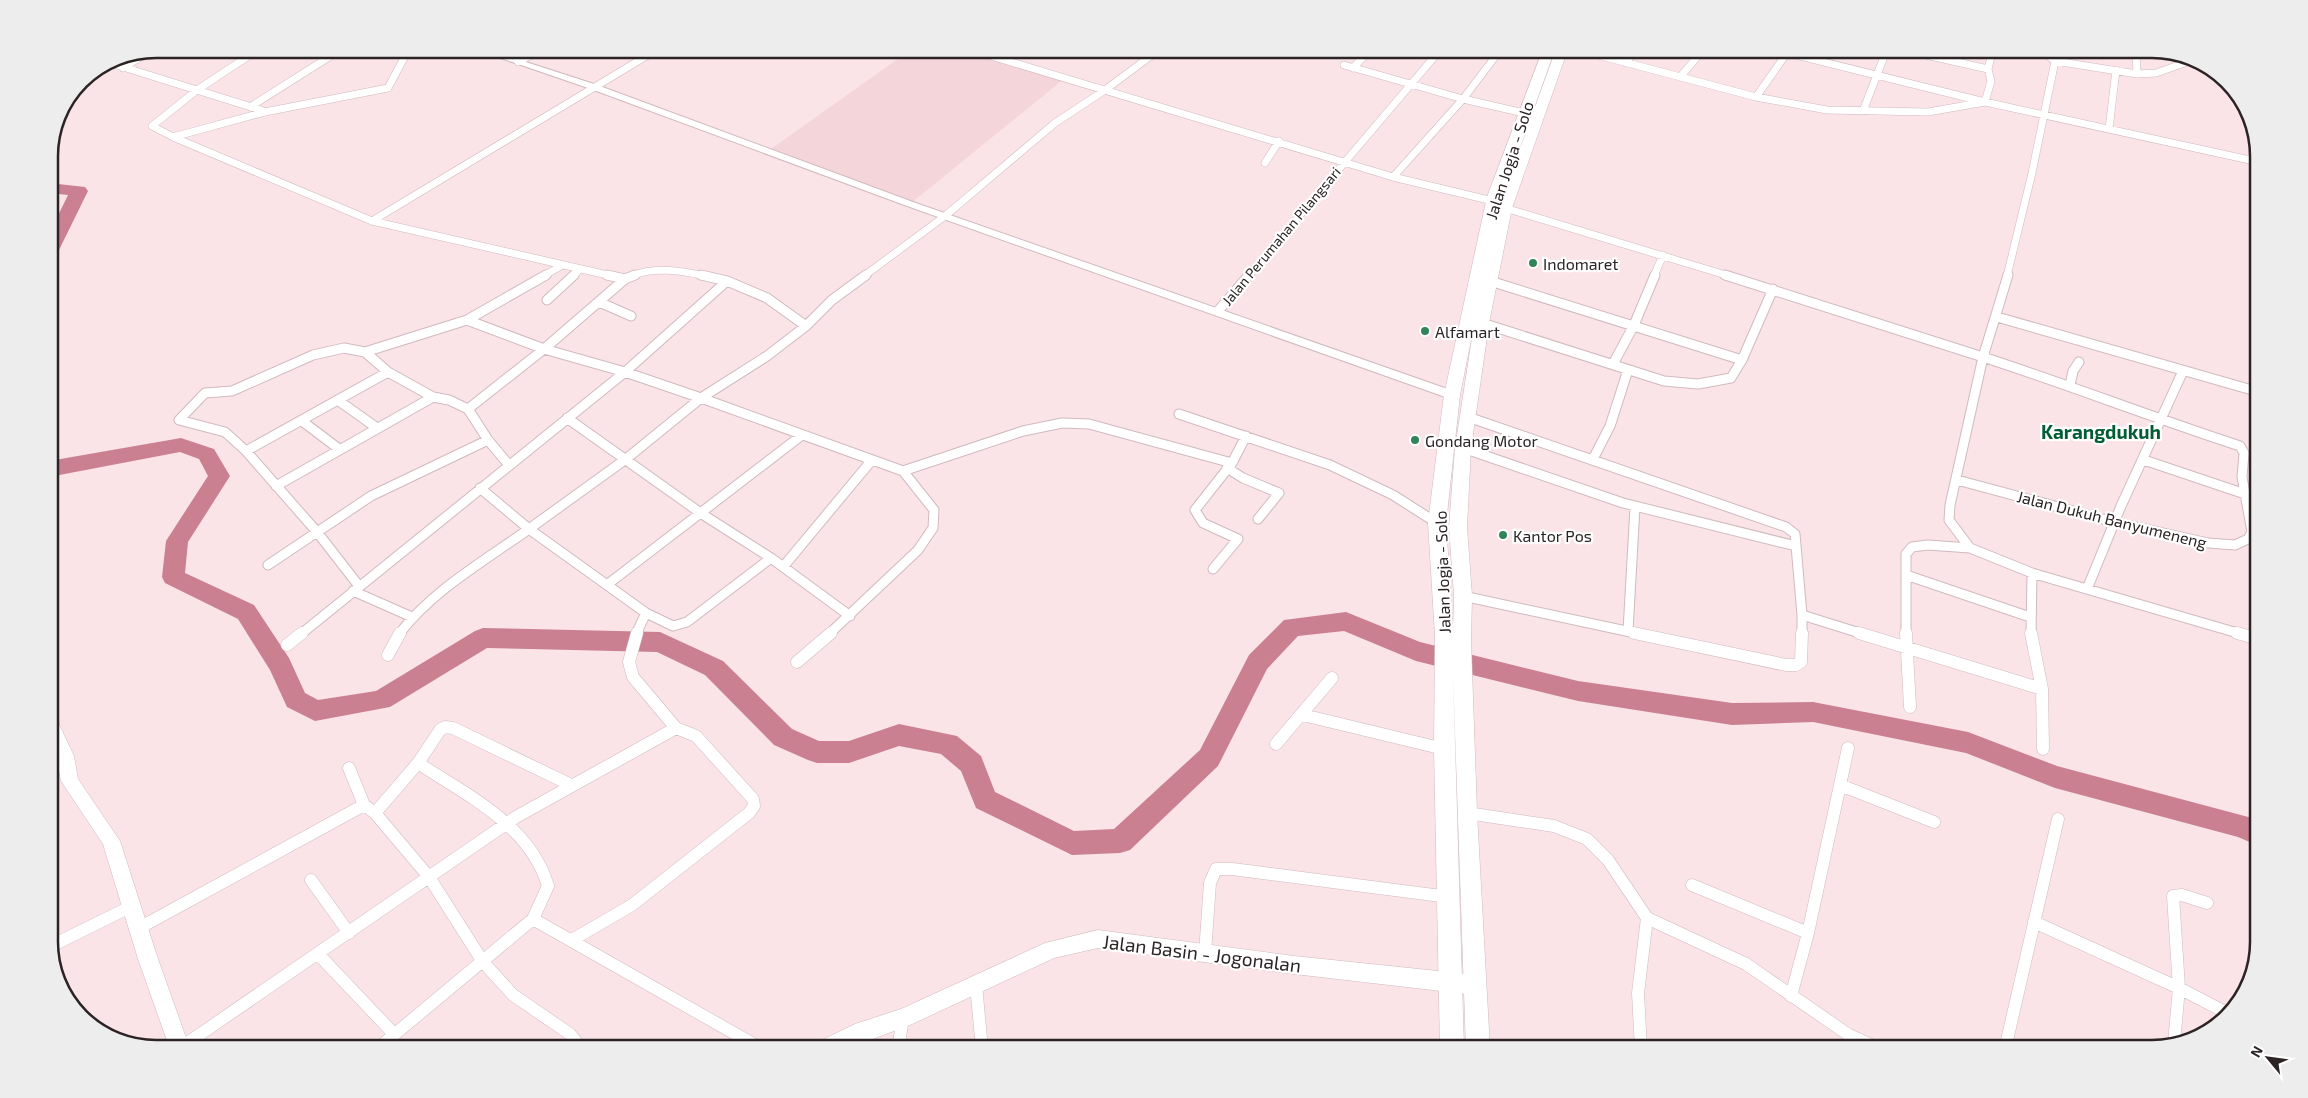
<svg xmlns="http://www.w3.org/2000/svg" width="2308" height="1098" font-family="'Exo 2',sans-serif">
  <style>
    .built { fill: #f4d5da }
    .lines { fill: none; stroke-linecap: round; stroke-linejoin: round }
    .river { fill: #ca8090; fill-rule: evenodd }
    .minor-far2-casing { stroke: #d0babe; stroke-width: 8 }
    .minor-far1-casing { stroke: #d0babe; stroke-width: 11 }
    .minor-casing { stroke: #d0babe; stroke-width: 13 }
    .tertiary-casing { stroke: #d0babe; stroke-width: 2 }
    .secondary-casing { stroke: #d0babe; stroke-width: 1 }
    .trunk-casing { stroke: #d0babe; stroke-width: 1 }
    .minor-far2 { stroke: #fff; stroke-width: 7 }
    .minor-far1 { stroke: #fff; stroke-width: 9 }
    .minor { stroke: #fff; stroke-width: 12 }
    .tertiary { fill: #fff; fill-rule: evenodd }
    .secondary { fill: #fff; fill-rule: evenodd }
    .trunk { fill: #fff; fill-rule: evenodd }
    .poi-dot { fill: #318457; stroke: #fff; stroke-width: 2 }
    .labels { text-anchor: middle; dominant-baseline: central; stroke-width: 4.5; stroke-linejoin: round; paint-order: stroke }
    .far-street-label { font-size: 14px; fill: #2b2324; stroke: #fff }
    .street-label { font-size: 16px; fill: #2b2324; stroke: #fff }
    .poi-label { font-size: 16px; fill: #2b2324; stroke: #fff; text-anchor: start }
    .quarter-label { font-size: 19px; font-weight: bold; fill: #025c34; stroke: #fff }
    .near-street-label { font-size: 19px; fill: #2b2324; stroke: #fff }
    .rim { fill: none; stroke: #2b2324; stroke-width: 2.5 }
  </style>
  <rect width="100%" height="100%" fill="#fae4e8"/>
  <path class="built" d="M 912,49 L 961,49 L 1064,79 L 910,204 L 768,151 Z"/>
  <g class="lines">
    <path class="river" d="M 49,183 L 85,187 L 88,191 L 58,252 L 55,256 L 49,257 L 49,234 L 68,195 L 49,193 Z
      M 181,438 L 214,449 L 230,476 L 188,542 L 185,573 L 254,605 L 289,658 L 305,693 L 318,700 L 376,691 L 475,631 L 483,628 L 660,632 L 723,661 L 792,729 L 819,741 L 849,741 L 899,724 L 957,736 L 981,756 L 995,792 L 1074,831 L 1114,829 L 1200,750 L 1249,655 L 1284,620 L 1346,612 L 1420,642 L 1578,681 L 1732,703 L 1813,702 L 1968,732 L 2057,766 L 2252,818 L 2259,821 L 2259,846 L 2238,837 L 2055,788 L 1966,753 L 1813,722 L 1732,725 L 1578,701 L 1416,661 L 1344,631 L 1298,636 L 1267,669 L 1218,766 L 1130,850 L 1120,853 L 1072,855 L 976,808 L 961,771 L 941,754 L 899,746 L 849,763 L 817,763 L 808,760 L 774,745 L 705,675 L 657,652 L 487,648 L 390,707 L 315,721 L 287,707 L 270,670 L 238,619 L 165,583 L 162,577 L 166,541 L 208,476 L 199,459 L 180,452 L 49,477 L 49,461 Z"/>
    <defs>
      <path id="minor-far2" d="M 259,49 L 197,90 L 152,126 L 173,137 L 372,221 L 612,276
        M 315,49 L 363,49
        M 367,49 L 405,56
        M 968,49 L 1393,177 L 1493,201
        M 1575,49 L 1756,97 L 1827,110 L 1928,112 L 1985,102 L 1991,81 L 1988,69 L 1993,49
        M 1771,49 L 1985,102 L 2259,162
        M 1899,49 L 1988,69
        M 2039,49 L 2055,61 L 2137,74 L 2156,73 L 2196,59
        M 2136,49 L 2137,74
        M 107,62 L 264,111
        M 518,62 L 543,49
        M 1626,63 L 1636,49
        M 1344,65 L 1463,99 L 1524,113
        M 123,68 L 153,49
        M 1353,68 L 1371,49
        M 1680,77 L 1704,49
        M 1756,97 L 1789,50
        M 250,107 L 340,50
        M 1863,111 L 1887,49
        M 2109,129 L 2116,70
        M 173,137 L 265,112 L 388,88 L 405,56 L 418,49
        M 1265,163 L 1279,141
        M 1393,177 L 1463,99 L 1501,49
        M 1505,208 L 1729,276
        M 372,221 L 658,49
        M 543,276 L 561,266
        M 573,276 L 579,270
        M 632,276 C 654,266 682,271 706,276
        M 864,276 L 945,216 L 1055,123 L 1105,90 L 1160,49
        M 1248,276 L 1441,49
        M 1654,276 L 1663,255
        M 2007,276 L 2032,173 L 2055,61 L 2074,49"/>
      <path id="minor-far1" d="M 607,275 L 625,279
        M 701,275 L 727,281 L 767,298 L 806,326
        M 1725,275 L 1983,357 L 1950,505 L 1949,520 L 1970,548 L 2032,573 L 2241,634
        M 1490,281 L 1742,360
        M 547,300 L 574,275
        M 599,302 L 631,316
        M 1218,311 L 1249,275
        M 1997,317 L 2259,392
        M 467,320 L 544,349 L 625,372 L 701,398 L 903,471
        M 1482,323 L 1664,381 L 1698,384 L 1731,378 L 1742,360 L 1773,289
        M 365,352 L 467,320 L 546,275
        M 1613,364 L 1634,325 L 1655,275
        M 2070,385 L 2073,371 L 2079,362
        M 339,401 L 377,428
        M 468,409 L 544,349 L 625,279 L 635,275
        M 1179,414 L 1330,465 L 1393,495 L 1437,523
        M 1468,417 L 1786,527 L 1795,534 L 1802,615
        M 567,418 L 702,514 L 771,558 L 850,616
        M 302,421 L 339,449
        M 1463,448 L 1623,503 L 1796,546
        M 246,451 L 388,372
        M 1593,459 L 1610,426 L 1628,370
        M 2144,460 L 2245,494
        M 1227,468 L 1243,478 L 1279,493 L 1258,519
        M 1957,480 L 2114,522 L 2208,543 L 2235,545 L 2248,539 L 2252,532 L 2242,477 L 2244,453 L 2240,446 C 2154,418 2069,385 1983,357 L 2008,275
        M 276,486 L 433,397
        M 480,488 L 529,529 L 626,459 L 701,398 L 767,356 L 806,326 L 832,300 L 866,275
        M 268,565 L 371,496 L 488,440
        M 783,567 L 872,460
        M 1213,569 L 1238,539 L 1203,523 L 1195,510 L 1232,463
        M 1906,575 L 2030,617
        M 608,584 L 802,435
        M 359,586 L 317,532 L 246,451 L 225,432 L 179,420 L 205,393 L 232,391 L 313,355 L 344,348 L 365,352 L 388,372 L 433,397 L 449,400 L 468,409 L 488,440 L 509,465
        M 2087,589 L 2121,506 L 2183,371
        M 353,591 L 412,617
        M 1463,596 L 1640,634
        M 1628,631 L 1635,507
        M 301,634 L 625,372 L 727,281
        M 399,634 C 433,590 484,561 529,529 L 646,613 L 673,626 L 687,622 L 771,558
        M 636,634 L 646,613
        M 829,634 L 918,550 L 933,528 L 934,510 L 903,471 L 1023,431 L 1062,423 L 1089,424 L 1232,463 L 1246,436
        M 1802,634 L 1802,615 L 1863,634
        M 1906,634 L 1906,554 L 1912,547 L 1928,545 L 1970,548
        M 2031,634 L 2032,573"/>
      <path id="minor" d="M 1634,633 L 1786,665 L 1796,665 L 1801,662 L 1802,633
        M 1859,633 L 2042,689 L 2031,633
        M 1906,633 L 1910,707
        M 2237,633 L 2259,639
        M 287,645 L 302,633
        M 388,655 L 400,633
        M 797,662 L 831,633
        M 2042,689 L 2043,749
        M 1303,715 L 1444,749
        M 1276,744 L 1332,678
        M 418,763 C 468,796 530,825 548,886 L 533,919
        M 349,768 L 364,805 L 375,813 L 429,877 L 483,962 L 513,995 L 570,1034 L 575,1040 L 569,1049
        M 1840,785 L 1934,822
        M 375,813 L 418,763 L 440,730 L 445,727 L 453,728 L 571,785
        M 1467,813 L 1554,826 L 1587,839 L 1608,860 L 1647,918 L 1746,964 L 1849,1035 L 1880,1049
        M 311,880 L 349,933
        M 1692,885 L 1808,933
        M 2034,922 L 2179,988 L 2227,1013
        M 139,928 L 364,805
        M 572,940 L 632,905 L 749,813 L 754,806 L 753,799 L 696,736 L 676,728 L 633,677 L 629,662 L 637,633
        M 49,947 L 132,906
        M 1205,953 L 1210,883 L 1216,869 L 1232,869 L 1449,897
        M 318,954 L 394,1034
        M 976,985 L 982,1049
        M 1791,996 L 1808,933 L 1848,748
        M 2174,1043 L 2179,988 L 2173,896 L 2182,895 L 2207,903
        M 180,1048 L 516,817 L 676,728
        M 377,1049 L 533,919 L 762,1049
        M 898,1049 L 903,1018
        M 1641,1049 L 1638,993 L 1647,918
        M 2005,1049 L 2058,819"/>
      <path id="tertiary" d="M 474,49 L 486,49 L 597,85 L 913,202 L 1456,392 L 1458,395 L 1456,398 L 1448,398 L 907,206 L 591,89 Z"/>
      <path id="secondary" d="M 49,714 L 55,716 L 74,756 L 78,779 L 120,841 L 158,959 L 190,1049 L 170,1049 L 138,959 L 103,844 L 61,781 L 56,756 L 49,740 Z
        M 1098,930 L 1294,956 L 1476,975 L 1483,978 L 1486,985 L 1483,992 L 1476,995 L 1294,974 L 1098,948 L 1054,958 L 910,1025 L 846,1049 L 815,1049 L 818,1042 L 855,1024 L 901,1009 L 1045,943 Z"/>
      <path id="trunk" d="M 1543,49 L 1555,49 L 1499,207 L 1556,49 L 1568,49 L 1512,208 L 1489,323 L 1471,448 L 1467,527 L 1472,596 L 1471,640 L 1477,813 L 1490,1049 L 1466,1049 L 1453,674 L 1464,1049 L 1440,1049 L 1434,749 L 1435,636 L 1428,523 L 1444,395 L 1487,197 ZM 1474,325 L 1455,448 L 1449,527 L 1454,596 L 1453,631 L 1446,523 L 1460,395 Z"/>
    </defs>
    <use href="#minor-far2" class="minor-far2-casing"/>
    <use href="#minor-far1" class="minor-far1-casing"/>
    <use href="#minor" class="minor-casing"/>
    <use href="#tertiary" class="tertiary-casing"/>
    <use href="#secondary" class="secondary-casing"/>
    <use href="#trunk" class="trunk-casing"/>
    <use href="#minor-far2" class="minor-far2"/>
    <use href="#minor-far1" class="minor-far1"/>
    <use href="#minor" class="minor"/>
    <use href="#tertiary" class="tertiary"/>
    <use href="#secondary" class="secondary"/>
    <use href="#trunk" class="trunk"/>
  </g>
  <g class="poi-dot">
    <circle cx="1533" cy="263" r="5"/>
    <circle cx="1425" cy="331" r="5"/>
    <circle cx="1415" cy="440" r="5"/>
    <circle cx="1503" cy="535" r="5"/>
  </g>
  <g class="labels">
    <g class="far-street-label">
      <text transform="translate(1281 236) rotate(-50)">Jalan Perumahan Pilangsari</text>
    </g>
    <g class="street-label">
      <text transform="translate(1509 160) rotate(-72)">Jalan Jogja - Solo</text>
      <text transform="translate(2112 519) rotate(14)">Jalan Dukuh Banyumeneng</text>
      <text transform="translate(1442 572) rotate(-92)">Jalan Jogja - Solo</text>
    </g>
    <g class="poi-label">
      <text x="1543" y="263">Indomaret</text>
      <text x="1435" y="331">Alfamart</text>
      <text x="1425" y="440">Gondang Motor</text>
      <text x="1513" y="535">Kantor Pos</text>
    </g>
    <g class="quarter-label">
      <text x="2101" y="431">Karangdukuh</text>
    </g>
    <g class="near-street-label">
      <text transform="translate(1202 953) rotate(7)">Jalan Basin - Jogonalan</text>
    </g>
  </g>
  <path d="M0 0H2308V1098H0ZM156 58H2152A98 98 0 0 1 2250 156V942A98 98 0 0 1 2152 1040H156A98 98 0 0 1 58 942V156A98 98 0 0 1 156 58Z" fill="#eeeded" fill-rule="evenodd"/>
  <path class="rim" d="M156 58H2152A98 98 0 0 1 2250 156V942A98 98 0 0 1 2152 1040H156A98 98 0 0 1 58 942V156A98 98 0 0 1 156 58Z"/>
  <g transform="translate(2268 1058) rotate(299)" stroke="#ffffff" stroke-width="4" paint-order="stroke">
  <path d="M0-4L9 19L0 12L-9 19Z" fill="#2b2324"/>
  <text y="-8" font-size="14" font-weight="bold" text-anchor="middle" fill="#2b2324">N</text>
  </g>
</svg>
